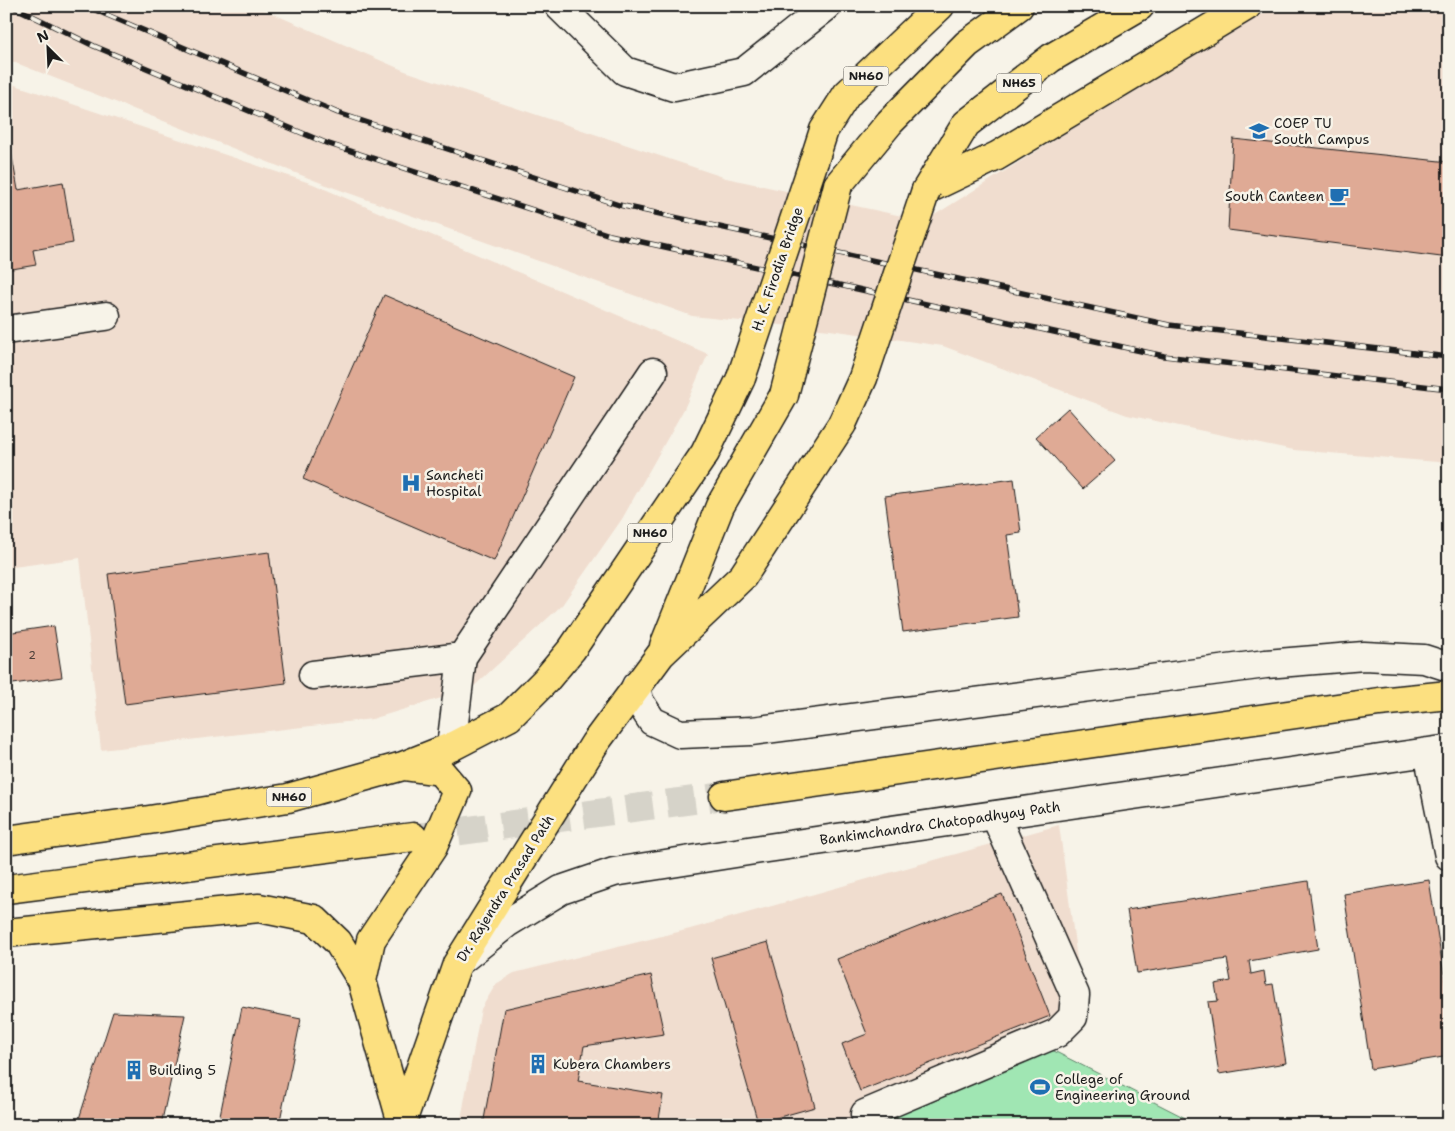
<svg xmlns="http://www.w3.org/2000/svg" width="1455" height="1131" font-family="'Shantell Sans',sans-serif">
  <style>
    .built { fill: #f0ddcf }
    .green { fill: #a0e6b3; stroke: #5e8168 }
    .building { fill: #dfaa95; stroke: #1c1c1c }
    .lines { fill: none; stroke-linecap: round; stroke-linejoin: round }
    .major-tunnel { stroke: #d6d3c9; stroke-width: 28; stroke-dasharray: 28 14; stroke-linecap: butt }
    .minor-casing { stroke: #1c1c1c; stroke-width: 31 }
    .major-casing { stroke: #1c1c1c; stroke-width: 31 }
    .highway-casing { stroke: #1c1c1c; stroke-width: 31 }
    .minor { stroke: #f7f3e8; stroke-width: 28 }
    .major { stroke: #fce080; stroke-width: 28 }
    .highway { stroke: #fce080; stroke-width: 28 }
    .rail-casing { stroke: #1c1c1c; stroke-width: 5.5 }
    .rail { stroke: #f7f3e8; stroke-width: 4; stroke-dasharray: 11; stroke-linecap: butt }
    .highway-bridge-casing { stroke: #1c1c1c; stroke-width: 31; stroke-linecap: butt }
    .highway-bridge { stroke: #fce080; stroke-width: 28 }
    .labels { text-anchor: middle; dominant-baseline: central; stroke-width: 5; stroke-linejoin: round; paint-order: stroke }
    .number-label { font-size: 11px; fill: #4d403a }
    .shield { fill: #f7f3e8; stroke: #5e5c59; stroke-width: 1 }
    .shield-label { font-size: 12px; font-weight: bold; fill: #1c1c1c }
    .poi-label { font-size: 14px; fill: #1c1c1c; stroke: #f7f3e8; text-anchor: start }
    .street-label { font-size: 14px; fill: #1c1c1c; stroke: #f7f3e8 }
  </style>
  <rect width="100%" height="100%" fill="#f7f3e8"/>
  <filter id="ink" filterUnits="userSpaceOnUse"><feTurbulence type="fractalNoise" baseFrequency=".02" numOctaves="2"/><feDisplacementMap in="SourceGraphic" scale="10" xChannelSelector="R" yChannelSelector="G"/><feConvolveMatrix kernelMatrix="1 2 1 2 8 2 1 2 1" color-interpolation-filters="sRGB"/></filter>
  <g filter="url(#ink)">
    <path class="built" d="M 6,6 L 255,6 L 405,71 L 726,178 L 925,221 L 1212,41 L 1278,6 L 1449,6 L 1449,463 L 1294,450 L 1127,415 L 943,346 L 830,330 L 692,316 L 329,186 L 6,59 Z
      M 6,82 L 313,184 L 708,354 L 684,409 L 622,519 L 562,605 L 471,689 L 372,719 L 101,750 L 80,558 L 6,568 Z
      M 1059,825 L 1084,1011 L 1051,1048 L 853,1125 L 460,1125 L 481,1009 L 496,984 L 514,973 L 690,929 Z"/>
    <path class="green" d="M 1052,1050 L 1199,1125 L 857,1125 Z"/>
    <path class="building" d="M 1233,139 L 1449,162 L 1449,258 L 1228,230 Z
      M 6,151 L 11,151 L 18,190 L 63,182 L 73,243 L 33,250 L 36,265 L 6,270 Z
      M 384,295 L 574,377 L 494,561 L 303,479 Z
      M 1068,408 L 1115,461 L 1083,489 L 1036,437 Z
      M 1014,479 L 1021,533 L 1007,535 L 1018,617 L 903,632 L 885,496 Z
      M 269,552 L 286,683 L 125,704 L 108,574 Z
      M 54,626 L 62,677 L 6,685 L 6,633 Z
      M 1429,880 L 1449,1007 L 1449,1056 L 1371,1069 L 1344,894 Z
      M 1308,881 L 1318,949 L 1249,961 L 1251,974 L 1264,971 L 1266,985 L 1273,984 L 1286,1063 L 1219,1074 L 1208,1002 L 1218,1001 L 1215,984 L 1231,981 L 1227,959 L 1137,973 L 1127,910 Z
      M 1002,894 L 1050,1016 L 860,1091 L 842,1044 L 867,1034 L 837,959 Z
      M 768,942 L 815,1107 L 758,1123 L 711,958 Z
      M 651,975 L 664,1034 L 584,1046 L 578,1081 L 663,1095 L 658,1125 L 483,1125 L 504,1009 Z
      M 242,1007 L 301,1019 L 279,1125 L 218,1125 Z
      M 113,1012 L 185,1015 L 161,1125 L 77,1125 Z"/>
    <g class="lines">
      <path class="major-tunnel" d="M 417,837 L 724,796"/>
      <defs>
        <path id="minor" d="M 559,6 L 625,71 L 674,87 L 744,72 L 827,6
          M 6,330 L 106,316
          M 313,675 L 462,657
          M 636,686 L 639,701 L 652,721 L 680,734 L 752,731 L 1266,664 L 1364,656 L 1424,659 L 1449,667
          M 451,747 L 462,657 L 653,372
          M 1428,752 L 1449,856
          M 460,961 L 507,923 L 561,890 L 614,872 L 761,849 L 1449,749
          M 865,1114 L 1057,1033 L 1073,1017 L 1075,995 L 995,815"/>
        <path id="major" d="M 724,796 L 1379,702 L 1449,695
          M 6,889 L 413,837"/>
        <path id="highway" d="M 814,161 L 824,130 L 847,94 L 940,6
          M 838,185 L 890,122 L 967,44 L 1019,6
          M 926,190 L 997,156 L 1247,6
          M 926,190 L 966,124 L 1051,58 L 1140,6
          M 664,646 L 720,506 L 784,395
          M 6,840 L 149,820 L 288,798 L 403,766 L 451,747 L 509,717 L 546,680 L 572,649 L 705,453 L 741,378
          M 6,933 L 259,908 L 314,919 L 338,942 L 362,981 L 401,1120
          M 362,981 L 371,940 L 433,847 L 457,791 L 440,771 L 403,766
          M 401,1125 L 457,964 L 595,743 L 661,654 L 743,576 L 842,424"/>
      </defs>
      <use href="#minor" class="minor-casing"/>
      <use href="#major" class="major-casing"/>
      <use href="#highway" class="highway-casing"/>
      <use href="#minor" class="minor"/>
      <use href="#major" class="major"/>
      <use href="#highway" class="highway"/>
      <defs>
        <path id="rail" d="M 12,6 L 94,46 L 326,143 L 610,235 L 1164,356 L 1449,389
          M 86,6 L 338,113 L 619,205 L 1169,325 L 1449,357"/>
      </defs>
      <use href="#rail" class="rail-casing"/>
      <use href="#rail" class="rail"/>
      <defs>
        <path id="highway-bridge" d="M 741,378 L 814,161
          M 784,395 L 838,185
          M 842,424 L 863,378 L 926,190"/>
      </defs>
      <use href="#highway-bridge" class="highway-bridge-casing"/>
      <use href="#highway-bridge" class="highway-bridge"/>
    </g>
  </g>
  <defs>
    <symbol id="university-bare" viewBox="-9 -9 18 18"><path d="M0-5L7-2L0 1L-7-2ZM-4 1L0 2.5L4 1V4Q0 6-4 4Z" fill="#1f6fb2" stroke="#f7f3e8" stroke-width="2.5" paint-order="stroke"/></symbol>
    <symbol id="cafe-bare" viewBox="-9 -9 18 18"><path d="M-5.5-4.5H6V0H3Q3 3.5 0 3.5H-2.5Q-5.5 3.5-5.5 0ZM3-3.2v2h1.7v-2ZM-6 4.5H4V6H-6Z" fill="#1f6fb2" stroke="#f7f3e8" stroke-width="2.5" paint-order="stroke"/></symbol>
    <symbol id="hospital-bare" viewBox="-9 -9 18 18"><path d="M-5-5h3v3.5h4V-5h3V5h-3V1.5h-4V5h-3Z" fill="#1f6fb2" stroke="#f7f3e8" stroke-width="2.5" paint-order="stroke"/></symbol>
    <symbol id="building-bare" viewBox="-9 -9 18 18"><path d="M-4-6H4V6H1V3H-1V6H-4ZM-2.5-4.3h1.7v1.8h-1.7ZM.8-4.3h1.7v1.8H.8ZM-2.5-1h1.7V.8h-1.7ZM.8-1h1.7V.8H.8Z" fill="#1f6fb2" stroke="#f7f3e8" stroke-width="2.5" paint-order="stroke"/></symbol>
    <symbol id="stadium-bare" viewBox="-9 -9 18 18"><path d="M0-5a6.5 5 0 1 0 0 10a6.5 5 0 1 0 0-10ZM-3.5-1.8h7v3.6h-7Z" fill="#1f6fb2" stroke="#f7f3e8" stroke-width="2.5" paint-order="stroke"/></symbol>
  </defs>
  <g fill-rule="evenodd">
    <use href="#university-bare" x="1245" y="117" width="28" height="28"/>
    <use href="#cafe-bare" x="1325" y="182" width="28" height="28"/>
    <use href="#hospital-bare" x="397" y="469" width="28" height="28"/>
    <use href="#building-bare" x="524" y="1050" width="28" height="28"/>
    <use href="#building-bare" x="120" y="1056" width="28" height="28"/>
    <use href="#stadium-bare" x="1026" y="1073" width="28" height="28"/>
  </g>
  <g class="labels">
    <g class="number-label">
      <text x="32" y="655">2</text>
    </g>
    <g class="shield">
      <rect x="843.5" y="66.5" width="45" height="19" rx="4"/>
      <rect x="996.5" y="73.5" width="45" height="19" rx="4"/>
      <rect x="627.5" y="523.5" width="45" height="19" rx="4"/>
      <rect x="266.5" y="787.5" width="45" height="19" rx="4"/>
    </g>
    <g class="shield-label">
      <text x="866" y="76">NH60</text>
      <text x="1019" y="83">NH65</text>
      <text x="650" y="533">NH60</text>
      <text x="289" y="797">NH60</text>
    </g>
    <g class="poi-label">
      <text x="1274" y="123">COEP TU<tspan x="1274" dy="16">South Campus</tspan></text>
      <text x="1324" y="196" text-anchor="end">South Canteen</text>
      <text x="426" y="475">Sancheti<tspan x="426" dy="16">Hospital</tspan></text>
      <text x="553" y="1064">Kubera Chambers</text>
      <text x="149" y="1070">Building 5</text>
      <text x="1055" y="1079">College of<tspan x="1055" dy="16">Engineering Ground</tspan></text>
    </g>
    <g class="street-label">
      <text transform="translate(777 269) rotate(-71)">H. K. Firodia Bridge</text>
      <text transform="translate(940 823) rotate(-8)">Bankimchandra Chatopadhyay Path</text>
      <text transform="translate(505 888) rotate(-58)">Dr. Rajendra Prasad Path</text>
    </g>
  </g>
  <rect width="1455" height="1131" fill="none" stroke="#f7f3e8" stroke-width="25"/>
  <rect x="12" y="12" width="1430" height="1106" fill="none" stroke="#1c1c1c" stroke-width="2" filter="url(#ink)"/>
  <g transform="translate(48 48) rotate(336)" stroke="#f7f3e8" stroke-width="4" paint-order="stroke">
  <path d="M0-4L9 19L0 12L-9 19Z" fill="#1c1c1c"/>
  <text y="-8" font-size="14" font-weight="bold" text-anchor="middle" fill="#1c1c1c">N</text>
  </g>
</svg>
